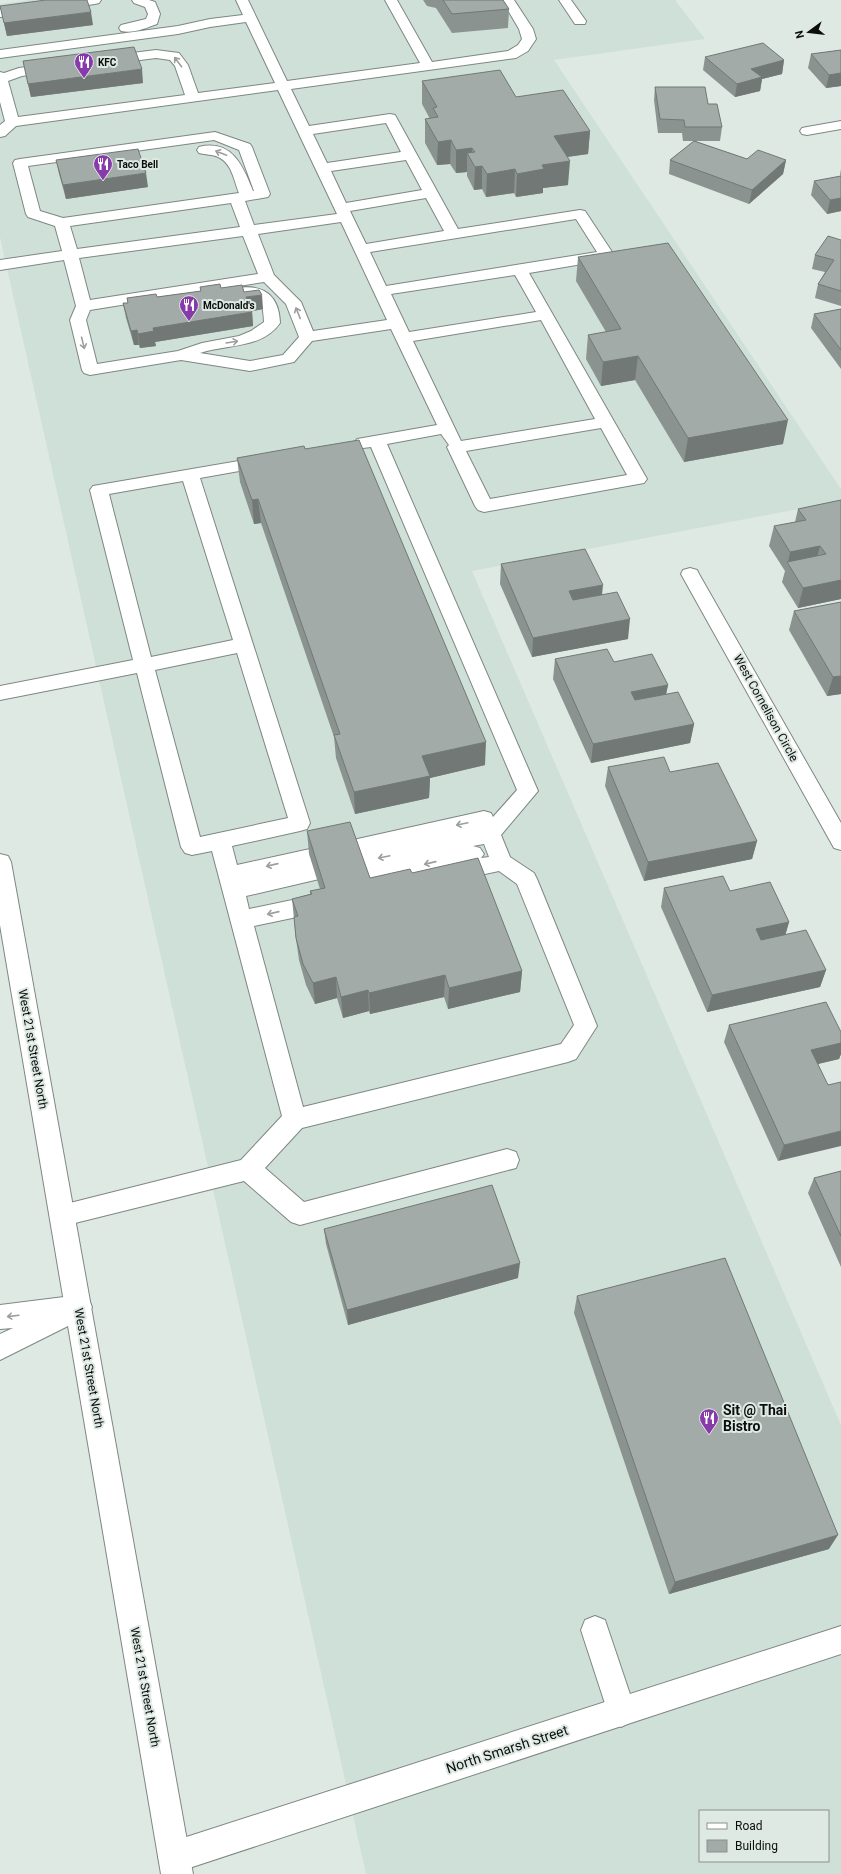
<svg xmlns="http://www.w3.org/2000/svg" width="841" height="1874" font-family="Roboto,sans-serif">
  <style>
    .built { fill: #cee0d7; fill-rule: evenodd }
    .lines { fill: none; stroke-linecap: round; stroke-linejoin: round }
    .lane-casing { stroke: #7e8783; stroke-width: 2 }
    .street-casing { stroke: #7e8783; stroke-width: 2 }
    .secondary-casing { stroke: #7e8783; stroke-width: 2 }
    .lane { fill: #fff; fill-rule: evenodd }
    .street { fill: #fff; fill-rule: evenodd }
    .secondary { fill: #fff; fill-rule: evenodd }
    .wall { fill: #8b9390 }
    .shaded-wall { fill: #717875 }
    .building { fill: #a2aba7; stroke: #717875 }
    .oneway { stroke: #9d9f9e }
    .labels { text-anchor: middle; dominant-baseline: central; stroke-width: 4; stroke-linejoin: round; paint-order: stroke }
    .far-poi-label { font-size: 10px; font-weight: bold; fill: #0b0e0d; stroke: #dfe9e4; text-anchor: start }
    .street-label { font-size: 12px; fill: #0b0e0d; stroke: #dfe9e4 }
    .near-poi-label { font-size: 14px; font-weight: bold; fill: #0b0e0d; stroke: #dfe9e4; text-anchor: start }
    .near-street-label { font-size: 14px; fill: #0b0e0d; stroke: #dfe9e4 }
  </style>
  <rect width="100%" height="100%" fill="#dfe9e4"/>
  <path class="built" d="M 29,0 L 675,0 L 705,39 L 554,60 L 841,489 L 841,501 L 472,571 L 841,1425 L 841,1874 L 366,1874 L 0,237 L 0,4 ZM 700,1811 L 828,1811 L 828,1861 L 700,1861 Z"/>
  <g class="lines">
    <defs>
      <path id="lane" d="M 67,0 L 101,0 L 99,3 L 95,4 L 0,17 L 0,9 Z
        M 132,0 L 149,0 L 155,2 L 160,14 L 157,24 C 146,28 133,34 121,31 L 119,28 L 121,25 L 146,19 L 148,14 L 145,7 L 134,3 Z
        M 236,0 L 248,0 L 287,81 L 420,63 L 385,0 L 397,0 L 432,62 L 508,51 L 518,45 L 522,39 L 519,29 L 502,0 L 514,0 L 533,29 L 536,39 L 528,51 L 516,58 L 291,89 L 309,126 L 390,114 L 395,115 L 458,229 L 580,210 L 585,211 L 614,255 L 611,258 L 606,260 L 529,273 L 647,479 L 644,483 L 484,512 L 478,510 L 475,506 L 447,447 L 449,445 L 441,434 L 387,444 L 538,791 L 501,835 L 510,857 L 534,873 L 537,879 L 597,1026 L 576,1059 L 568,1062 L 302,1128 L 265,1168 L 304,1202 L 507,1149 L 516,1152 L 519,1160 L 516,1168 L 300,1225 L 291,1222 L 244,1181 L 63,1226 L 54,1223 L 51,1215 L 54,1207 L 241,1160 L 282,1116 L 212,851 L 192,855 L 185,853 L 181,847 L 137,673 L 0,700 L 0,686 L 133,660 L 90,490 L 93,486 L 267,456 L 273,457 L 276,461 L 273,465 L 267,466 L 200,478 L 310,823 L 307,829 L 300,831 L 232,846 L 237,865 L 310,849 L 317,851 L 321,857 L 317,863 L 315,864 L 323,866 L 326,872 L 323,878 L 315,880 L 246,896 L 249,909 L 321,894 L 329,897 L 332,903 L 329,909 L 321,912 L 254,926 L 303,1107 L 561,1044 L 574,1025 L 517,884 L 499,871 L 452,881 L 444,879 L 441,873 L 444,869 L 363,886 L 355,884 L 352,878 L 355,872 L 358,871 L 350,869 L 347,863 L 350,857 L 354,856 L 346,854 L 342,848 L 346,842 L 353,840 L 484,811 L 491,813 L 493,817 L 517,790 L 371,447 L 363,448 L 357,447 L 354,443 L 357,439 L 363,438 L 437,425 L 391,329 L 312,341 L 294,362 L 250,371 L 181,360 L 90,375 L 84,373 L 82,370 L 70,320 L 76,306 L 64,260 L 0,270 L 0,260 L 62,251 L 55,226 L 28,217 L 26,214 L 13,163 L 15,160 L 20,159 L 215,132 L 250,144 L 252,147 L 270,194 L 268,197 L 245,201 L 254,225 L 337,214 L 278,90 L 16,126 L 5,136 L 0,137 L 0,125 L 5,121 L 0,102 L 0,72 L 4,73 L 19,68 L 54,63 L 59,64 L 61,67 L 59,70 L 22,76 L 8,81 L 18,117 L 185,95 L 175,66 L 170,60 L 156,58 L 108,64 L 103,63 L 101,60 L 103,57 L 108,56 L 156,50 L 179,53 L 188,65 L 198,93 L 275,83 L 246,22 L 210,27 L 178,34 L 0,58 L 0,50 L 178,26 L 210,19 L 243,15 ZM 386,123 L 401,152 L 327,163 L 313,134 ZM 214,140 L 239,150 L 254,191 L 253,191 C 243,166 232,139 199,147 L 197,150 L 199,153 C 205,155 213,154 218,157 C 232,163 234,181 239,193 L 63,218 L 40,211 L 28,166 ZM 406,160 L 422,190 L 346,203 L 331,171 ZM 426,198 L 444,231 L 366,244 L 350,211 ZM 231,203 L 240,227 L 77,249 L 70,226 ZM 576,219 L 597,252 L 386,286 L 370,252 ZM 341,222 L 387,320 L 313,331 L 301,302 L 274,275 L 258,234 ZM 243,236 L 258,274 L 90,300 L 79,258 ZM 515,275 L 536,312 L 409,332 L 391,294 ZM 264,282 L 286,304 L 299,337 L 283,355 L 250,361 L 200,353 C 227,344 262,349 280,323 C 279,290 257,282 227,290 L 225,293 L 227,296 C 249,302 263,287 264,322 L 251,331 L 239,336 L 202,343 L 178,351 L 97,364 L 86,320 L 90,310 ZM 541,320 L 595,419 L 461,441 L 413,341 ZM 601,428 L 627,475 L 490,499 L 466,451 ZM 183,481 L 233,640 L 151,657 L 109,494 ZM 237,653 L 288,818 L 200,837 L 155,670 ZM 484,844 L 489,857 L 481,858 L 484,854 L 480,848 L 473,846 Z
        M 559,0 L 571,0 L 586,21 L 585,24 L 575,24 Z
        M 595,1616 L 605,1620 L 636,1712 L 631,1722 L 621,1727 L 611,1722 L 581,1630 L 585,1620 Z"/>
      <path id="street" d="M 841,121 L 841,129 L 807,135 L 802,134 L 800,131 L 802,128 L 807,127 Z
        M 690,568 L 697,570 L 699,574 L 841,823 L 841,850 L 834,848 L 681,574 L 683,570 Z
        M 79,1295 L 88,1298 L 92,1307 L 88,1316 L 0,1360 L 0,1334 L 13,1328 L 0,1329 L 0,1305 L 64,1297 L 69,1299 Z
        M 841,1626 L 841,1654 L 174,1873 L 163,1868 L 158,1857 L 163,1846 L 174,1841 Z"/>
      <path id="secondary" d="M 0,854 L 8,856 L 11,862 L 193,1874 L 161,1874 L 0,925 Z"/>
    </defs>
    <use href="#lane" class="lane-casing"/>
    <use href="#street" class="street-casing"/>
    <use href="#secondary" class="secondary-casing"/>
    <use href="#lane" class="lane"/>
    <use href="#street" class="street"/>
    <use href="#secondary" class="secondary"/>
  </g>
  <path class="wall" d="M 423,0 L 503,0 L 509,9 L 508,28 L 452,33 L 436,8 L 427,6 Z
    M 0,6 L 93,25 L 7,36 L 3,19 Z
    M 841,50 L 841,86 L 826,88 L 808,68 L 811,54 Z
    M 705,57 L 784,60 L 782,74 L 762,79 L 760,91 L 735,97 L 703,70 Z
    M 23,61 L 143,83 L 31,97 Z
    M 422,81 L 516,97 L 590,131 L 588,154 L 567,157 L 568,185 L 543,188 L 543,193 L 516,197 L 514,193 L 486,197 L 482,189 L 474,190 L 467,176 L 467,172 L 456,173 L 450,164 L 437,165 L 425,143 L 425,119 L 430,119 L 422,104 Z
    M 655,87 L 708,104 L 722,127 L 720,141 L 695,141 L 747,159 L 786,160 L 783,174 L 749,204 L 669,174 L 670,160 L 694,141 L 683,141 L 682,133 L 658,133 L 654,100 Z
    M 56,160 L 148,187 L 66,199 L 59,174 Z
    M 841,169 L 841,211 L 827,214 L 811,195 L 814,181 L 841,176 L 840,175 Z
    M 841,240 L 841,306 L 815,298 L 818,284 L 825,272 L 812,269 L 815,255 Z
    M 578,257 L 783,444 L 684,462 L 635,380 L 601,386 L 586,359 L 588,335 L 606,332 L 576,281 Z
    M 200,287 L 221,288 L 244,292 L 263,309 L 252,311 L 253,326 L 155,342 L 156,346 L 140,348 L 139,345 L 134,345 L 126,318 L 123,303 L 128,303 L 127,298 L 157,297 L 201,291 Z
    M 841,309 L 841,369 L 811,328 L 814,314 Z
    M 305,449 L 485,765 L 430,778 L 429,798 L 355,814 L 336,758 L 334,737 L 261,523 L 254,524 L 240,482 L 237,458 Z
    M 841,500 L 841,599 L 798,608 L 782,582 L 785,571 L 769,546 L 774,526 L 795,522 L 798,509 Z
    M 501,564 L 602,595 L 628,639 L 532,657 L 500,584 Z
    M 841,602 L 841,694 L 827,696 L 789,630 L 794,611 Z
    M 555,659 L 614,662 L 668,685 L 666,694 L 694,724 L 690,743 L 591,763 L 553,679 Z
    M 608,767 L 670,772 L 757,841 L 752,859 L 644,881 L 605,786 Z
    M 307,831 L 370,878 L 412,873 L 522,971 L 520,992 L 448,1009 L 444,997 L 370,1014 L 369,1011 L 343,1018 L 337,998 L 315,1004 L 306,985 L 299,960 L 296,939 L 292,899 L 310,894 L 310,891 L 320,889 L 309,854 Z
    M 664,888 L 730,891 L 789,922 L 785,935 L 826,970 L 820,987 L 707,1012 L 661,907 Z
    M 729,1025 L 841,1032 L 841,1054 L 839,1059 L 818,1064 L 778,1161 L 724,1042 Z
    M 841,1171 L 841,1267 L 808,1193 L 814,1178 Z
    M 324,1229 L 518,1278 L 348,1325 L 326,1244 Z
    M 577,1296 L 829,1549 L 669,1594 L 574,1313 Z"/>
  <path class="shaded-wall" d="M 91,12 L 93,25 L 7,36 L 4,23 Z
    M 784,60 L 782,74 L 762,79 L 760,91 L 735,97 L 737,84 L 751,69 Z
    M 142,69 L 143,83 L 31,97 L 28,84 Z
    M 841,73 L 841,86 L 826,88 L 829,75 Z
    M 590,131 L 588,154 L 552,159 L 554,136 Z
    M 451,140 L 450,164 L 437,165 L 438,142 Z
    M 472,148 L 472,162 L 467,153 L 467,172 L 456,173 L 456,150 Z
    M 786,160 L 783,174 L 749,204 L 752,190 Z
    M 570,161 L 568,185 L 543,188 L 543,193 L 516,197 L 517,174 L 542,165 Z
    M 482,166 L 482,189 L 474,190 L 475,167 Z
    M 515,169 L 514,193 L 486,197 L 487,174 Z
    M 146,173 L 148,187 L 66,199 L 63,185 Z
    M 841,198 L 841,211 L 827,214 L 830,200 Z
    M 262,295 L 263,309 L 248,312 L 246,297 Z
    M 252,312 L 253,326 L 155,342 L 156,346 L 140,348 L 138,334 L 153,328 Z
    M 137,330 L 139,345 L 134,345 L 131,331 Z
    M 638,356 L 635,380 L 601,386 L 603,362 Z
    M 788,420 L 783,444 L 684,462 L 688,438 Z
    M 258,499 L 261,523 L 254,524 L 252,500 Z
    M 820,546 L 815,566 L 788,563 L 790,552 Z
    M 841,580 L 841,599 L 798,608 L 803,588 Z
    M 603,585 L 601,605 L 567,611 L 569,591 Z
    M 630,619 L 628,639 L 532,657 L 533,638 Z
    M 841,676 L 841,694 L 827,696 L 833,677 Z
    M 668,685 L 664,704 L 628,711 L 631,692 Z
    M 694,724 L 690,743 L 591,763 L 593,744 Z
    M 486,742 L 485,765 L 430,778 L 429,798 L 355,814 L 354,792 L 422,756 Z
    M 757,841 L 752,859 L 644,881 L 648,862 Z
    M 789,922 L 784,940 L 751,947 L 756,929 Z
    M 826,970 L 820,987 L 707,1012 L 712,995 Z
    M 522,971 L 520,992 L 448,1009 L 449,988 Z
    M 445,975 L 444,997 L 370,1014 L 369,993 Z
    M 336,977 L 337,998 L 315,1004 L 313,983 Z
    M 368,990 L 369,1011 L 343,1018 L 341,997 Z
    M 841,1043 L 841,1054 L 839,1059 L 805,1067 L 811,1050 Z
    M 841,1131 L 841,1146 L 778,1161 L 784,1145 Z
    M 520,1263 L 518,1278 L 348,1325 L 347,1310 Z
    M 838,1535 L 829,1549 L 669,1594 L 675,1582 Z"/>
  <path class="building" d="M 46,0 L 87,0 L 91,12 L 4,23 L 0,6 Z
    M 443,0 L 503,0 L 509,9 L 452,14 Z
    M 763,43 L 784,60 L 751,69 L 762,77 L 737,84 L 705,57 Z
    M 134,47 L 142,69 L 28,84 L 23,61 Z
    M 841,50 L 841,73 L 829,75 L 811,54 Z
    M 500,70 L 516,97 L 563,90 L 590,131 L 554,136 L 570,161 L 542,165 L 544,169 L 517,174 L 515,169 L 487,174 L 482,166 L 475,167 L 467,153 L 475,152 L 472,148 L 456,150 L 451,140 L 438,142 L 425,119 L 438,117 L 433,108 L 437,107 L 422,81 Z
    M 655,87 L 705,87 L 708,104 L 717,104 L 722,127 L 685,127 L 684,120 L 660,119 Z
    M 694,141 L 747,159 L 758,150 L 786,160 L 752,190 L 670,160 Z
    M 138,149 L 146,173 L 63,185 L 56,160 Z
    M 841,176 L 841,198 L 830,200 L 814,181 Z
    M 828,236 L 841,240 L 841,291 L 818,284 L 834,260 L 815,255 Z
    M 668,243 L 788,420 L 688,438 L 638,356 L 603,362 L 588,335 L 621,329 L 578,257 Z
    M 220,284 L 221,288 L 242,285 L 244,292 L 259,290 L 262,295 L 246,297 L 252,312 L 153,328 L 154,331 L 138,334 L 137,330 L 131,331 L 123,303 L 128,303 L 127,298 L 156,294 L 157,297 L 201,291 L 200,287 Z
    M 841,309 L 841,350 L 814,314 Z
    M 359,440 L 486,742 L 422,756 L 430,776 L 354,792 L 334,735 L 340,734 L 258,499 L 252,500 L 237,458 L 304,446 L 305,449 Z
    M 841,500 L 841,580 L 803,588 L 787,562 L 826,554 L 820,546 L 790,552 L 774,526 L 806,520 L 798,509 Z
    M 585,549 L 603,585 L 569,591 L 573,600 L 617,592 L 630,619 L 533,638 L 501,564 Z
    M 841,602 L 841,676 L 833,677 L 794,611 Z
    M 607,649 L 614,662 L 652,654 L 668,685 L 631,692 L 635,700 L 678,692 L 694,724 L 593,744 L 555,659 Z
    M 664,757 L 670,772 L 718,763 L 757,841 L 648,862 L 608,767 Z
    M 350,822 L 370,878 L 410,869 L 412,873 L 478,858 L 522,971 L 449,988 L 445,975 L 369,993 L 368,990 L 341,997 L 336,977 L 313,983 L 303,964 L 296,938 L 294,917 L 298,916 L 292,899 L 312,894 L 310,891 L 325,888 L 307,831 Z
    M 723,876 L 730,891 L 770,882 L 789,922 L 756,929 L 761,940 L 806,930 L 826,970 L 712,995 L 664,888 Z
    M 826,1002 L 841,1032 L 841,1043 L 811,1050 L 828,1085 L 841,1082 L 841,1131 L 784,1145 L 729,1025 Z
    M 841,1171 L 841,1236 L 814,1178 Z
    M 492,1185 L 520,1263 L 347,1310 L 324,1229 Z
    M 725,1258 L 838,1535 L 675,1582 L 577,1296 Z"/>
  <defs><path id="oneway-shaft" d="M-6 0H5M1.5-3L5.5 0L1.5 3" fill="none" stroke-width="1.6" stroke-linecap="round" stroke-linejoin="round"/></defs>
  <g class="oneway">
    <use href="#oneway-shaft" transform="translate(178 62) rotate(-127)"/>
    <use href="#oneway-shaft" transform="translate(221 153) rotate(-159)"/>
    <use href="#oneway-shaft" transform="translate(298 313) rotate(-112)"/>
    <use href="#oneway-shaft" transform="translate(232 342) rotate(-9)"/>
    <use href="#oneway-shaft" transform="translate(83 343) rotate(76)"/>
    <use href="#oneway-shaft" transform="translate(462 824) rotate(168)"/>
    <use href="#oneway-shaft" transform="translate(384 857) rotate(168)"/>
    <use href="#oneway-shaft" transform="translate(430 863) rotate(167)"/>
    <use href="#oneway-shaft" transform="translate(272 865) rotate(167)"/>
    <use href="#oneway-shaft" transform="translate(273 913) rotate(167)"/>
    <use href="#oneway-shaft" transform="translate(13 1316) rotate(173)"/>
  </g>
  <defs>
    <symbol id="restaurant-pin" viewBox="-11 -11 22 30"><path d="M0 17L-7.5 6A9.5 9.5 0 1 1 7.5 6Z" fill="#893aaa" stroke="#dfe9e4"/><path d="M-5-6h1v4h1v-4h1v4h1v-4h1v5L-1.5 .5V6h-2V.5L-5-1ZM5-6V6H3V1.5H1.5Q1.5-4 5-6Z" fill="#fff"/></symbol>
  </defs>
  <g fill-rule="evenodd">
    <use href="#restaurant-pin" x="73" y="51" width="22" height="30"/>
    <use href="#restaurant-pin" x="92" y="153" width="22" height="30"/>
    <use href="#restaurant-pin" x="178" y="294" width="22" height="30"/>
    <use href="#restaurant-pin" x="698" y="1407" width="22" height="30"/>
  </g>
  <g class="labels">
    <g class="far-poi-label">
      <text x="98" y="62">KFC</text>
      <text x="117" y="164">Taco Bell</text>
      <text x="203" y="305">McDonald's</text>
    </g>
    <g class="street-label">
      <text transform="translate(766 708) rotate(61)">West Cornelison Circle</text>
      <text transform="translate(33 1049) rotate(80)">West 21st Street North</text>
      <text transform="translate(89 1368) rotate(80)">West 21st Street North</text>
      <text transform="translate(145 1687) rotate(80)">West 21st Street North</text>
    </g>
    <g class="near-poi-label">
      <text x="723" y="1410">Sit @ Thai<tspan x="723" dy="16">Bistro</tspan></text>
    </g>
    <g class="near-street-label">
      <text transform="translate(507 1749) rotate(-18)">North Smarsh Street</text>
    </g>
  </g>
  <rect x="699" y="1810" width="130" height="52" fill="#dfe9e4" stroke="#8a918e"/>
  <rect x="707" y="1823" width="20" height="6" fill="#ffffff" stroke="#8a918e"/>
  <text x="735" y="1830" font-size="12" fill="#0b0e0d">Road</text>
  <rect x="707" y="1840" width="20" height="12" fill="#a2aba7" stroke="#8a918e"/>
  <text x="735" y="1850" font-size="12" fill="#0b0e0d">Building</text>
  <g transform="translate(809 32) rotate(255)" stroke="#dfe9e4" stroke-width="3" paint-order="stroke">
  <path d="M0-3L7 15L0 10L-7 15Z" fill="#0b0e0d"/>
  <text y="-6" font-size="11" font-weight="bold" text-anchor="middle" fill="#0b0e0d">N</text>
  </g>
</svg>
